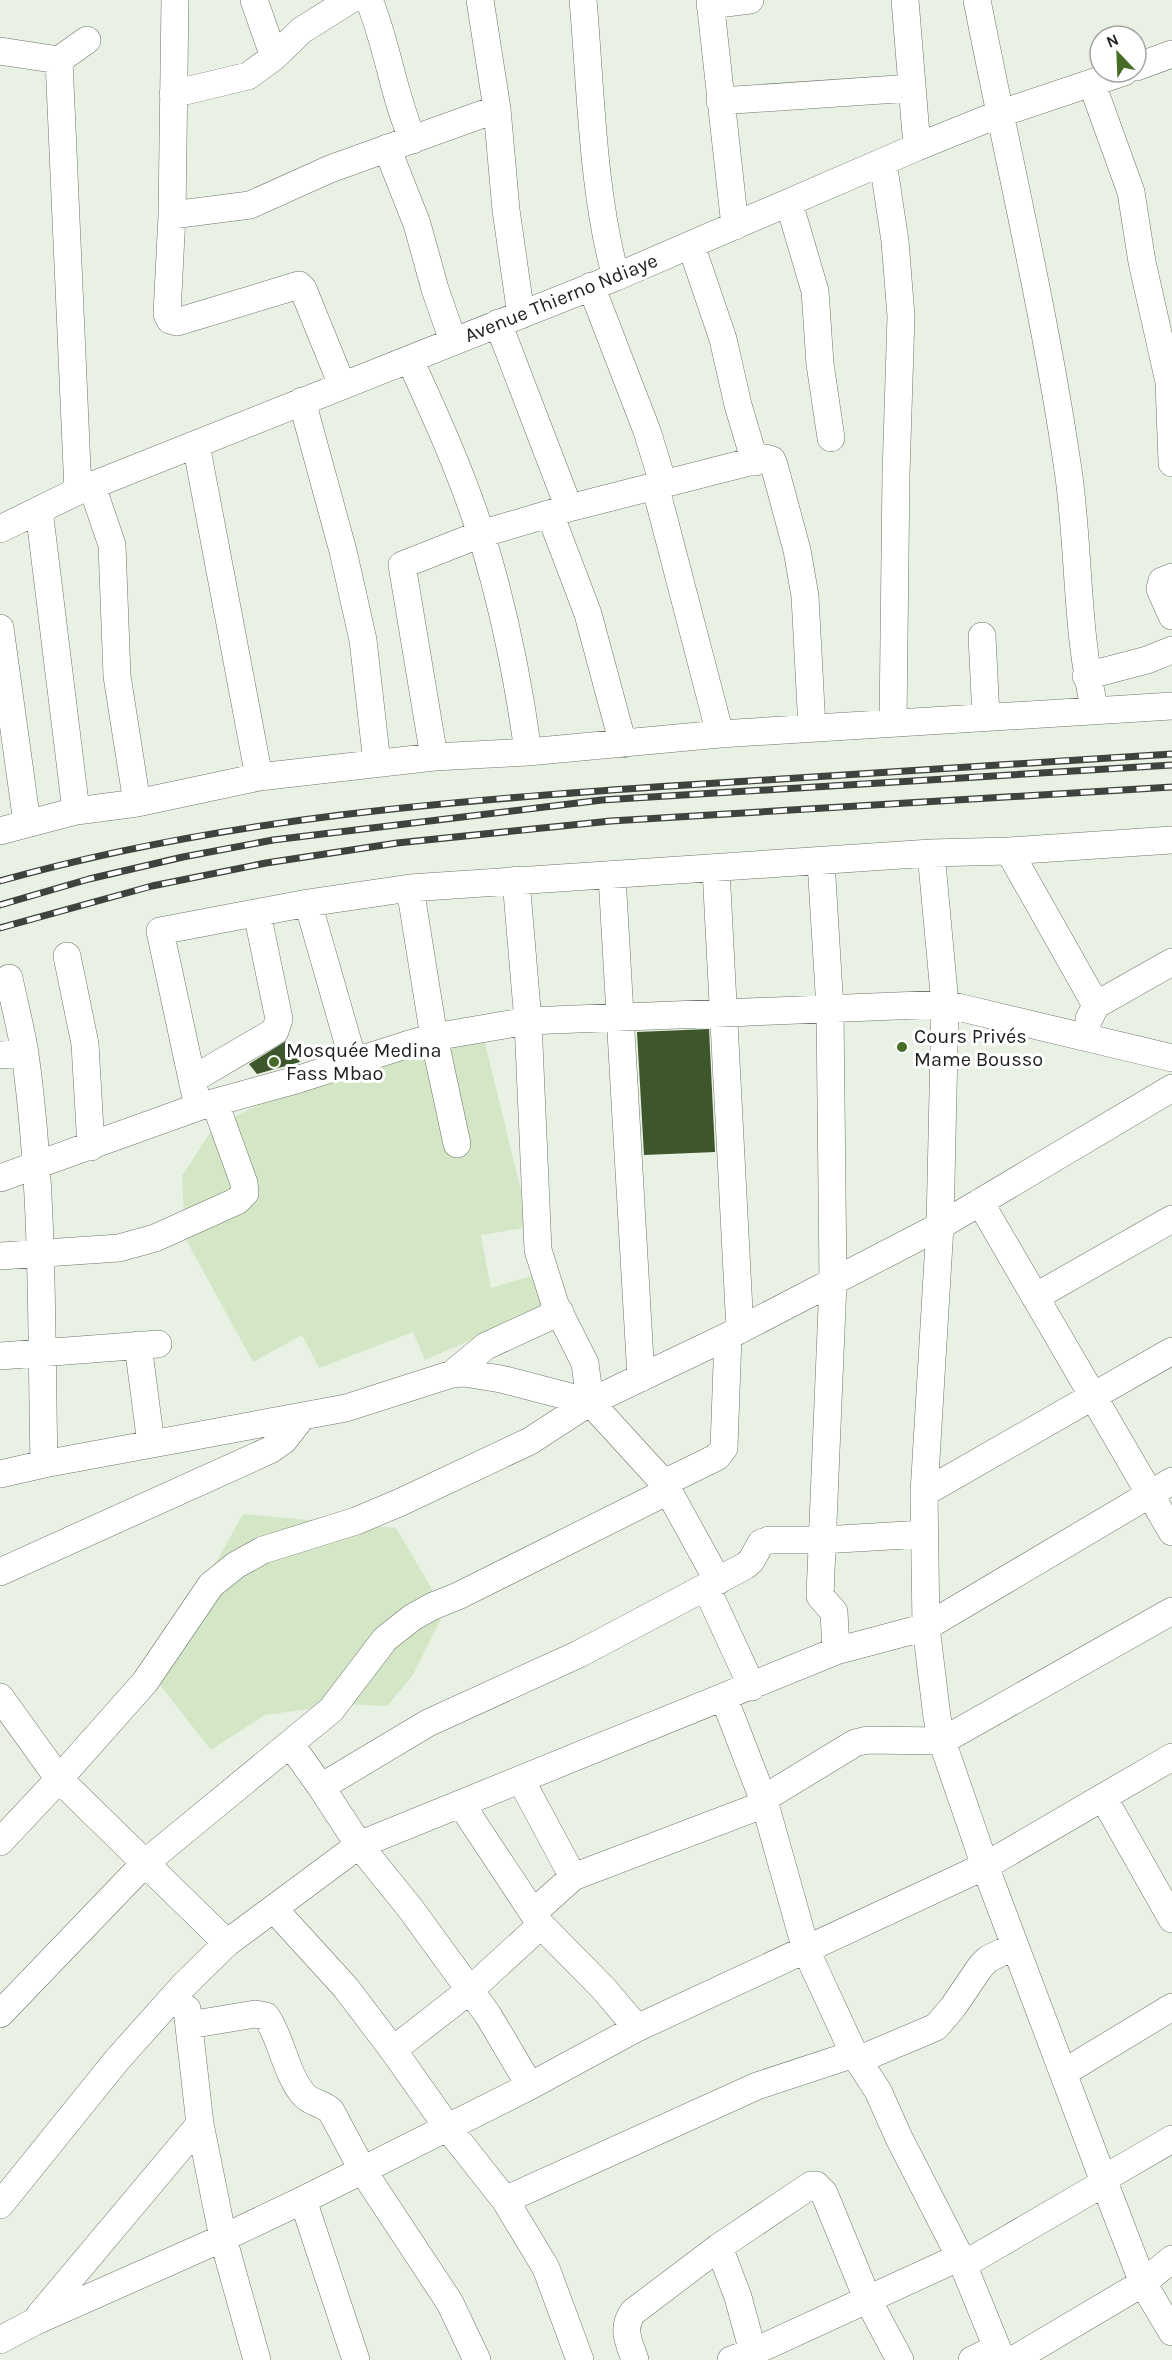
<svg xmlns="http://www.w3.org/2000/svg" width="1172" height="2360" font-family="Karla,sans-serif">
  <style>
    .green { fill: #d3e7c6 }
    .building { fill: #3e562c }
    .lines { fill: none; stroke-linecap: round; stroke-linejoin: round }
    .minor-casing { stroke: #6e7569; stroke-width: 28 }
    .minor { stroke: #fff; stroke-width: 27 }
    .rail-casing { stroke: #3f433d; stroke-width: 7 }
    .rail { stroke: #fff; stroke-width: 4.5; stroke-dasharray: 14; stroke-linecap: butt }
    .poi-dot { fill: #466c26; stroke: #fff; stroke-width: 2 }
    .labels { text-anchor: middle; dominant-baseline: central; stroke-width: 6; stroke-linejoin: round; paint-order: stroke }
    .street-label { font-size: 20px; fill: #1d201b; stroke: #fff }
    .poi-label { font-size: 20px; fill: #1d201b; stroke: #fff; text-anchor: start }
  </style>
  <rect width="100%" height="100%" fill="#e8f1e3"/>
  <path class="green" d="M 483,1035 L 530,1227 L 481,1235 L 491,1288 L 531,1276 L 545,1308 L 425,1360 L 413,1332 L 319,1368 L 302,1335 L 253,1362 L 185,1238 L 182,1176 L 214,1127 L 282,1093 Z
    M 243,1514 L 396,1528 L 445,1611 L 413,1675 L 387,1706 L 344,1704 L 265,1715 L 211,1750 L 153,1676 Z"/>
  <path class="building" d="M 709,1029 L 715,1152 L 644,1155 L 637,1032 Z
    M 286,1041 L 300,1062 L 257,1074 L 249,1064 Z"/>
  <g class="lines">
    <defs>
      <path id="minor" d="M 175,0 L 172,215 L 167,314 L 170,320 L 177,322 L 299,285 L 303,289 L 342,385
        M 254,0 L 274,57
        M 369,0 C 388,46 393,95 413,140
        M 480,0 L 497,109 L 506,210 L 521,315
        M 583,0 C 591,90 592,191 616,277
        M 710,0 L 735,226
        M 905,0 L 917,147
        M 977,0 C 1007,154 1044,308 1067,463 C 1080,545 1075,630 1095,710
        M 710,5 L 750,0
        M 0,51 L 59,60 L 87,40
        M 59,60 L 78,491
        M 1136,67 L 1172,54
        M 1092,84 L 1131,192 L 1142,262 L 1169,382 L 1172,463
        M 173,94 L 248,76 L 274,57 L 302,30 L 350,0
        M 720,101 L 912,88
        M 387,148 L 417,224 L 435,289 L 453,341
        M 883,162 L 895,241 L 901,316 L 896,474 L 893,722
        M 789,203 L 815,291 L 820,364 L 831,438
        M 172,215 L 250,205 L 330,169 L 497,109
        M 691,245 L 723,339 L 738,405 L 755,462
        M 591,286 L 647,431 L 663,483
        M 498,323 L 569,508
        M 410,360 C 436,417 462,474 481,534 C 503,605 518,678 528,752
        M 302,401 L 343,551 L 363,640 L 377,763
        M 196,444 L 259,777
        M 655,485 L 720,734
        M 92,486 L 112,545 L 117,676 L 137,803
        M 39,510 L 76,811
        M 550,514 L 588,614 L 623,744
        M 0,529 L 78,491 L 616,277 L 917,147 L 999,114 L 1124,72
        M 1172,577 L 1162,581 L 1160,589 L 1172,616
        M 0,628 L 27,823
        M 982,636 L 986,717
        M 1086,676 L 1147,660 L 1172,650
        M 434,757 L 402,565 L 481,534 L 569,508 L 765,458 L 772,460 L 774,465 L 797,550 L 805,596 L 812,728
        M 0,831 L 76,811 L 137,803 L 259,777 L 434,757 L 528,752 L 720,734 L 1172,706
        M 1009,851 L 1096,1005
        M 931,853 L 945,1004 L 940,1226 L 924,1493 L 926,1627 L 937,1717 L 942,1741 L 985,1866 L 1103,2179 L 1143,2283 L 1172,2332
        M 821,862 L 830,1009 L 833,1282 L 820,1596 L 834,1612 L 836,1651
        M 716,869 L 740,1330
        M 612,876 L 641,1378
        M 516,880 L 528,1021 L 538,1250 L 555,1304 L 585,1363 L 590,1402
        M 410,888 L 434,1037 L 457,1144
        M 308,903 L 353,1060
        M 67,956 L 85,1044 L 91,1147
        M 9,978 C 14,1003 21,1028 25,1054 C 44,1189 41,1328 44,1464
        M 1089,1019 L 1096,1005 L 1172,962
        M 0,1055 L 25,1053
        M 193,1079 L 270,1034 L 275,1031 L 279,1019 L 257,913
        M 198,1107 L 160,931 L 308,903 L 410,888 L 931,853 L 1009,851 L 1172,840
        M 0,1178 L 198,1107 L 296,1080 L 406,1045 L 434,1037 L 528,1021 L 945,1004 L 1172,1058
        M 980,1202 L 1172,1532
        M 0,1256 L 119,1248 L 155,1238 L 237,1201 L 245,1193 L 244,1183 L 215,1103
        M 1035,1297 L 1172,1219
        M 138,1345 L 151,1444
        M 0,1356 L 158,1344
        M 452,1374 L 486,1346 L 560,1312
        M 0,1474 L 44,1464 L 346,1408 L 452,1374 L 464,1373 L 501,1379 L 590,1402 L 664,1483 L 718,1581
        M 664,1483 L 717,1457 L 724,1448 L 728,1336
        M 924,1493 L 1172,1351
        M 0,1572 L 270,1450 L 284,1440 L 302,1417
        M 706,1587 L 752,1687
        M 0,1697 L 59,1779 L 227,1943
        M 724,1698 L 765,1804 L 806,1950 L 854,2054 L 878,2091 L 899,2138 L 960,2257 L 1002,2360
        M 291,1745 L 321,1787
        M 521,1780 L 573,1877 L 765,1804
        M 1103,1797 L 1172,1919
        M 763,1799 L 855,1743 L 867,1740 L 942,1741 L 1172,1611
        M 461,1804 L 541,1925
        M 0,1842 L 59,1779 L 145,1682 L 211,1585 L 236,1565 L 263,1550 L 356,1521 L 401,1502 L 530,1441 L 590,1402 L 728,1336 L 940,1226 L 1172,1088
        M 274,1909 L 346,1988 L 393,2050 L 448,2128 L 505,2200 L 546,2268 L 580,2360
        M 533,1913 L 573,1877
        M 187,2009 L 200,2124 L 223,2238 L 257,2360
        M 0,2014 L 145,1863 L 331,1710 L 385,1639 L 413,1617 L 433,1606 L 458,1596 L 668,1491
        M 189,2025 L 255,2014 L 266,2016 C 282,2039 285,2072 303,2094 C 310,2103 323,2103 331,2111 L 363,2171 L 450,2303 L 477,2360
        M 393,2050 L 470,1990 L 541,1925 L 604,1989 L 637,2028
        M 858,2060 L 936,2027 L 953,2007 L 981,1966 L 988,1959 L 1015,1946
        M 1063,2073 L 1172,2007
        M 530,2086 L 488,2015 L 410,1908 L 359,1845 L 836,1651 L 926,1627 L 1172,1481
        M 1103,2179 L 1172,2139
        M 303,2200 L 356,2360
        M 505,2200 L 757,2086 L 854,2054
        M 0,2205 L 117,2060 L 184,1985 L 227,1943 L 359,1845 L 321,1787 L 428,1723 L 579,1654 L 745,1566 L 751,1561 L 761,1543 L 769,1540 L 822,1540 L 924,1534
        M 719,2247 L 738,2297 L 753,2352
        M 963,2265 L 1104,2183
        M 39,2316 L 200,2124
        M 0,2340 L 34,2322 L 223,2238 L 303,2200 L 530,2086 L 637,2028 L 985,1866 L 1172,1757
        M 635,2360 C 629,2342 621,2329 633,2312 L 719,2247 L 811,2185 L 816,2185 L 824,2193 L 867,2298 L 900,2360
        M 731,2360 L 753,2352 L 960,2257
        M 972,2360 L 996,2348
        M 1013,2360 L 1143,2283 L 1172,2259"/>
    </defs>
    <use href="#minor" class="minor-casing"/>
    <use href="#minor" class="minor"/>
    <defs>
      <path id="rail" d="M 0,881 C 223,818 456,800 686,785 C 848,775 1010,764 1172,754
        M 0,905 L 89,879 L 183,857 L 273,840 L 602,800 L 1172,765
        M 0,928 L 152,886 L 266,863 L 397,843 L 611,821 L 1172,787"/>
    </defs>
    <use href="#rail" class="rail-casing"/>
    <use href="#rail" class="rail"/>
  </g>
  <g class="poi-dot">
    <circle cx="902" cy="1047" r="6"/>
    <circle cx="274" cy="1062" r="6"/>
  </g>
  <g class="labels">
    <g class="street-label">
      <text transform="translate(561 298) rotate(-22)">Avenue Thierno Ndiaye</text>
    </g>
    <g class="poi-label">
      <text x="914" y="1036">Cours Privés<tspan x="914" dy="23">Mame Bousso</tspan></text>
      <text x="286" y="1050">Mosquée Medina<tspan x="286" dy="23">Fass Mbao</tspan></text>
    </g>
  </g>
  <g transform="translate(1118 54) rotate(337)"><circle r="28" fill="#ffffff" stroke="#a5a6a4" stroke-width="1.5"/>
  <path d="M0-4.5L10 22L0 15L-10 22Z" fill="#466c26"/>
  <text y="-9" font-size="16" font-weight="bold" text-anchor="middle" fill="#1d201b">N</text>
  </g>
</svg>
